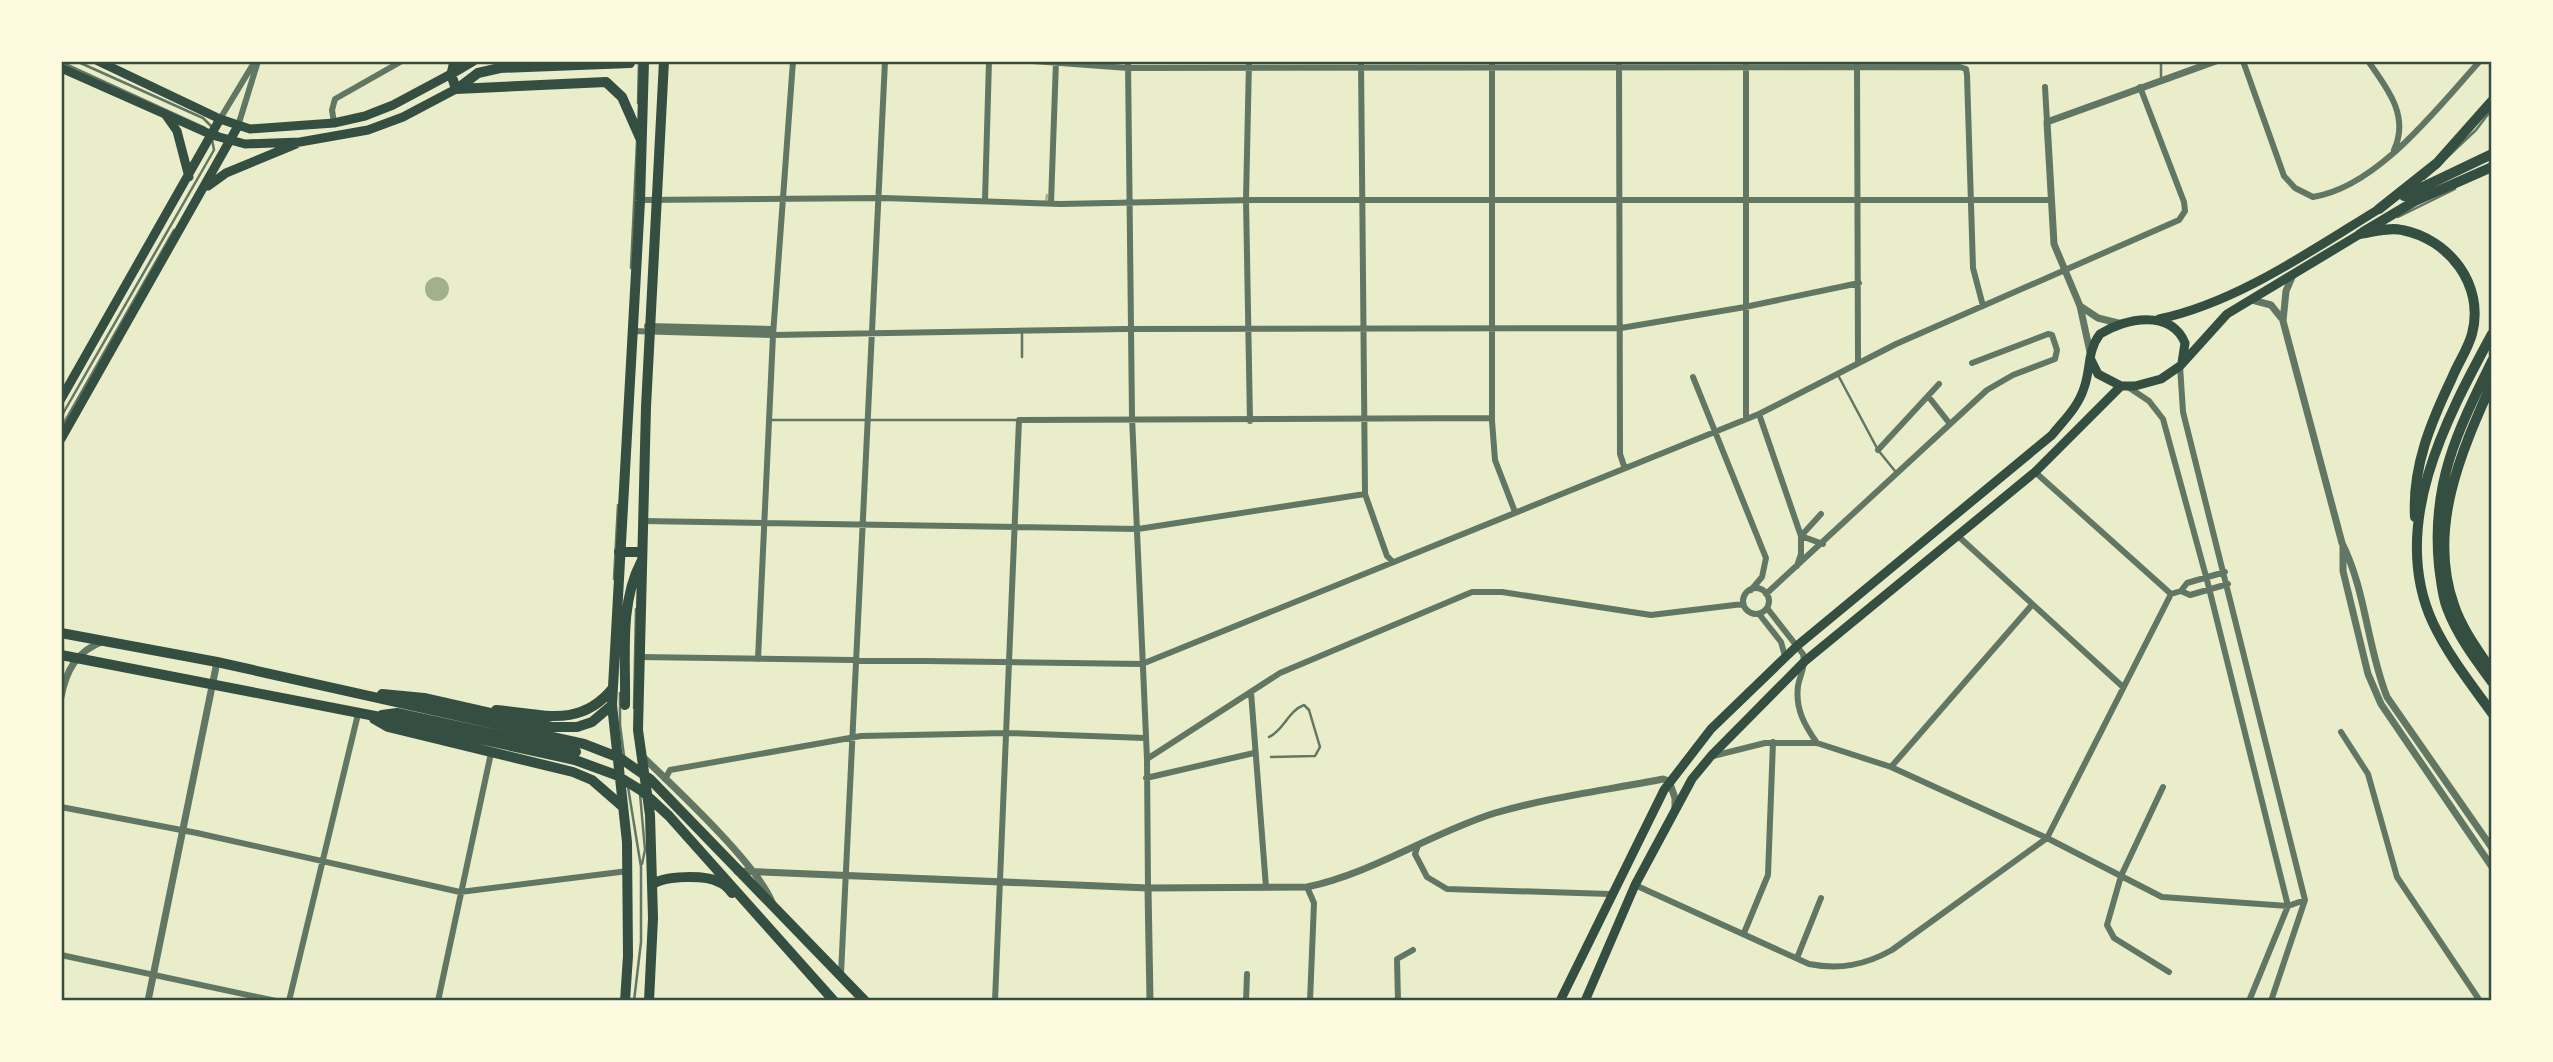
<svg xmlns="http://www.w3.org/2000/svg" width="2553" height="1062" font-family="'DejaVu Sans',sans-serif">
  <style>
    .water { fill: #a3b18a }
    .lines { fill: none; stroke-linecap: round; stroke-linejoin: round }
    .stream { stroke: #a3b18a; stroke-width: 2.5 }
    .service { stroke: #617663; stroke-width: 2.5 }
    .minor { stroke: #617663; stroke-width: 6 }
    .tertiary { stroke: #617663; stroke-width: 7 }
    .secondary { stroke: #344e41; stroke-width: 9 }
    .primary { stroke: #344e41; stroke-width: 10 }
    .neatline { fill: none; stroke: #344e41; stroke-width: 2.5 }
  </style>
  <rect width="100%" height="100%" fill="#e9edc9"/>
  <path class="water" d="M425 289a12 12 0 1 1 24 0a12 12 0 1 1-24 0Z"/>
  <g class="lines">
    <path class="stream" d="M 1046,203 L 1047,195"/>
    <path class="service" d="M 76,61 L 203,118 L 220,135
      M 2161,61 L 2161,79
      M 61,62 L 205,128
      M 638,103 L 639,61
      M 2424,179 L 2476,130 L 2492,109
      M 2398,217 L 2455,189
      M 631,268 L 637,142
      M 1022,333 L 1022,357
      M 1838,375 L 1878,450 L 1895,471
      M 61,417 L 214,150 L 212,139
      M 771,420 L 1016,420
      M 61,428 L 174,230
      M 614,579 L 618,505
      M 620,693 L 620,725 L 624,756
      M 634,708 L 636,609
      M 1269,737 C 1284,730 1288,711 1304,705 L 1309,710 L 1320,747 L 1315,756 L 1271,757
      M 628,787 L 641,867 L 641,942 L 634,1001
      M 640,794 L 645,850 L 642,864"/>
    <path class="minor" d="M 1033,61 L 1128,68 L 1960,67 L 1966,69 L 1967,75 L 1973,268 L 1983,306
      M 1128,61 L 1132,417 L 1147,759 L 1148,888
      M 1249,61 L 1246,200 L 1250,421
      M 1361,61 L 1365,494 L 1387,556 L 1392,561
      M 1492,61 L 1492,421 L 1495,460 L 1515,512
      M 1619,61 L 1620,454 L 1624,466
      M 1746,61 L 1746,418
      M 2243,61 L 2284,176 L 2295,188 L 2313,197 C 2378,187 2438,107 2480,61
      M 2368,61 C 2387,88 2410,116 2394,150
      M 1857,66 L 1858,362
      M 2045,87 L 2047,122
      M 220,119 L 255,61
      M 334,123 L 332,110 L 335,99 L 402,61
      M 238,126 L 258,61
      M 640,200 L 884,198 L 1060,204 L 1254,200 L 2050,200
      M 985,200 L 989,61
      M 1051,203 L 1056,61
      M 647,326 L 773,329
      M 632,331 L 773,335 L 1126,329 L 1621,328 L 1745,307 L 1859,283
      M 2180,366 L 2183,412 L 2305,900 L 2271,1001
      M 1693,377 L 1766,558 L 1762,577 L 1751,590
      M 2128,387 L 2149,401 L 2163,419 L 2207,580 L 2288,906 L 2249,1001
      M 1928,396 L 1950,424
      M 1759,414 L 1801,536 L 1801,554 L 1797,566
      M 1878,450 L 1939,384
      M 2035,472 L 2171,594
      M 643,521 L 1138,529 L 1365,494
      M 1801,536 L 1821,514
      M 1801,536 L 1823,544
      M 1958,536 L 2123,687
      M1743 601a13 13 0 1 1 26 0a13 13 0 1 1-26 0Z
      M 2181,591 L 2187,583 L 2225,572
      M 1766,594 L 1987,390 L 2013,375 L 2055,359 L 2057,350 L 2052,335 L 2048,334 L 1972,363
      M 1767,608 L 1803,654 C 1806,667 1800,674 1798,686 C 1795,709 1805,726 1817,743
      M 1759,614 L 1781,642 L 1785,656
      M 640,657 L 1142,664 L 1759,414 L 1896,344 L 2179,220 L 2185,211 L 2184,202 L 2140,87
      M 758,659 L 773,335 L 793,61
      M 1251,692 L 1266,887
      M 2341,732 L 2368,774 L 2397,877 L 2480,1001
      M 1713,756 L 1765,743 L 1817,743 L 1891,767 L 2047,838 L 2162,897 L 2288,906 L 2305,900
      M 1147,759 L 1280,673 L 1472,592 L 1502,592 L 1651,615 L 1743,604
      M 1891,767 L 2031,606
      M 1146,778 L 1254,753
      M 665,779 L 670,770 L 861,736 L 1008,733 L 1145,738
      M 2163,787 L 2121,876 L 2107,925 L 2114,938 L 2169,972
      M 61,807 L 197,833 L 460,892 L 628,871
      M 1418,845 L 1415,854 L 1427,877 L 1447,889 L 1610,894
      M 1635,885 L 1809,964 C 1840,970 1865,965 1892,950 L 2047,838 L 2171,594 L 2181,591 L 2190,595 L 2228,584
      M 1307,887 L 1314,903 L 1310,1001
      M 1744,933 L 1768,875 L 1773,742
      M 61,955 L 276,1001
      M 1797,958 L 1821,898
      M 841,974 L 885,61
      M 289,1001 L 358,714
      M 438,1001 L 491,753
      M 995,1001 L 1019,420 L 1492,418
      M 1246,1001 L 1247,974
      M 1398,1001 L 1397,959 L 1413,950"/>
    <path class="tertiary" d="M 2292,277 L 2286,291 L 2283,321 L 2342,543 C 2366,591 2367,647 2387,697 L 2492,848
      M 2252,300 L 2271,305 L 2283,320
      M 2080,306 L 2098,318 L 2122,324
      M 2090,352 L 2080,306 L 2054,244 L 2047,122 L 2216,61
      M 2343,547 L 2343,571 L 2368,674 L 2381,704 L 2492,867
      M 61,697 C 66,671 76,651 104,641
      M 641,755 C 675,788 756,863 772,902
      M 737,871 L 1148,888 L 1307,887 C 1373,873 1431,833 1495,813 C 1549,797 1608,790 1663,779 L 1669,781 L 1675,798 L 1675,808
      M 1148,888 L 1150,1001
      M 148,1001 L 217,662"/>
    <path class="secondary" d="M 98,61 L 220,119 L 250,129 L 334,123 L 365,116 L 393,105 L 451,74 L 454,61
      M 61,68 L 212,135 L 245,144 L 300,142 L 368,130 L 403,117 L 456,89
      M 165,114 L 177,131 L 189,177
      M 208,186 L 226,173 L 296,144
      M 2159,319 C 2236,303 2312,250 2379,209
      M 2090,358 L 2098,374 L 2121,386 L 2135,386 L 2161,379 L 2180,366 L 2227,314 L 2360,234
      M 61,399 L 220,119
      M 61,439 L 238,126
      M 1560,1001 L 1664,790 L 1711,729 L 1798,645 L 2052,435 C 2064,420 2078,407 2084,388 C 2091,369 2087,351 2100,334 C 2125,318 2171,309 2185,343 L 2182,363
      M 1585,1001 L 1635,885 L 1692,779 L 1711,756 L 1805,661 L 2035,472 L 2121,386"/>
    <path class="primary" d="M 456,89 L 606,82 L 622,97 L 641,140
      M 456,89 L 451,74 L 473,61
      M 457,89 L 478,73 L 500,68 L 630,63
      M 2404,196 L 2492,154
      M 2379,209 L 2437,163 L 2492,101
      M 2363,232 L 2415,201 L 2492,167
      M 2360,234 C 2373,232 2389,227 2402,230 C 2449,239 2485,285 2472,334 C 2468,349 2458,363 2452,378 C 2431,422 2412,467 2415,517
      M 2492,334 C 2446,419 2388,526 2433,623 C 2448,655 2471,684 2492,713
      M 2492,361 C 2457,432 2431,484 2439,566 C 2441,580 2442,595 2447,608 C 2457,635 2475,659 2492,682
      M 2492,383 C 2461,452 2427,529 2454,605 C 2462,629 2478,650 2492,671
      M 619,552 L 642,552
      M 61,633 L 217,662 L 584,744 L 620,758 L 650,779 L 865,1001
      M 61,655 L 375,716 L 575,760 L 616,775 L 642,791 L 669,816 L 834,1001
      M 382,694 L 424,698 L 552,727 L 577,727 L 592,722 L 612,705
      M 625,705 C 626,658 619,604 641,562
      M 496,710 C 542,714 580,729 613,688
      M 382,715 L 397,713 L 576,752
      M 374,719 L 388,727 L 573,772 L 592,780 L 623,807
      M 652,885 C 664,875 706,875 719,882 C 725,884 729,889 732,893
      M 625,1001 L 628,956 L 627,842 L 612,705 L 640,201 L 644,61
      M 649,1001 L 653,918 L 650,815 L 638,730 L 646,407 L 664,61"/>
  </g>
  <rect width="2553" height="1062" fill="none" stroke="#fefae0" stroke-width="126"/>
  <rect x="63" y="63" width="2427" height="936" class="neatline"/>
</svg>
